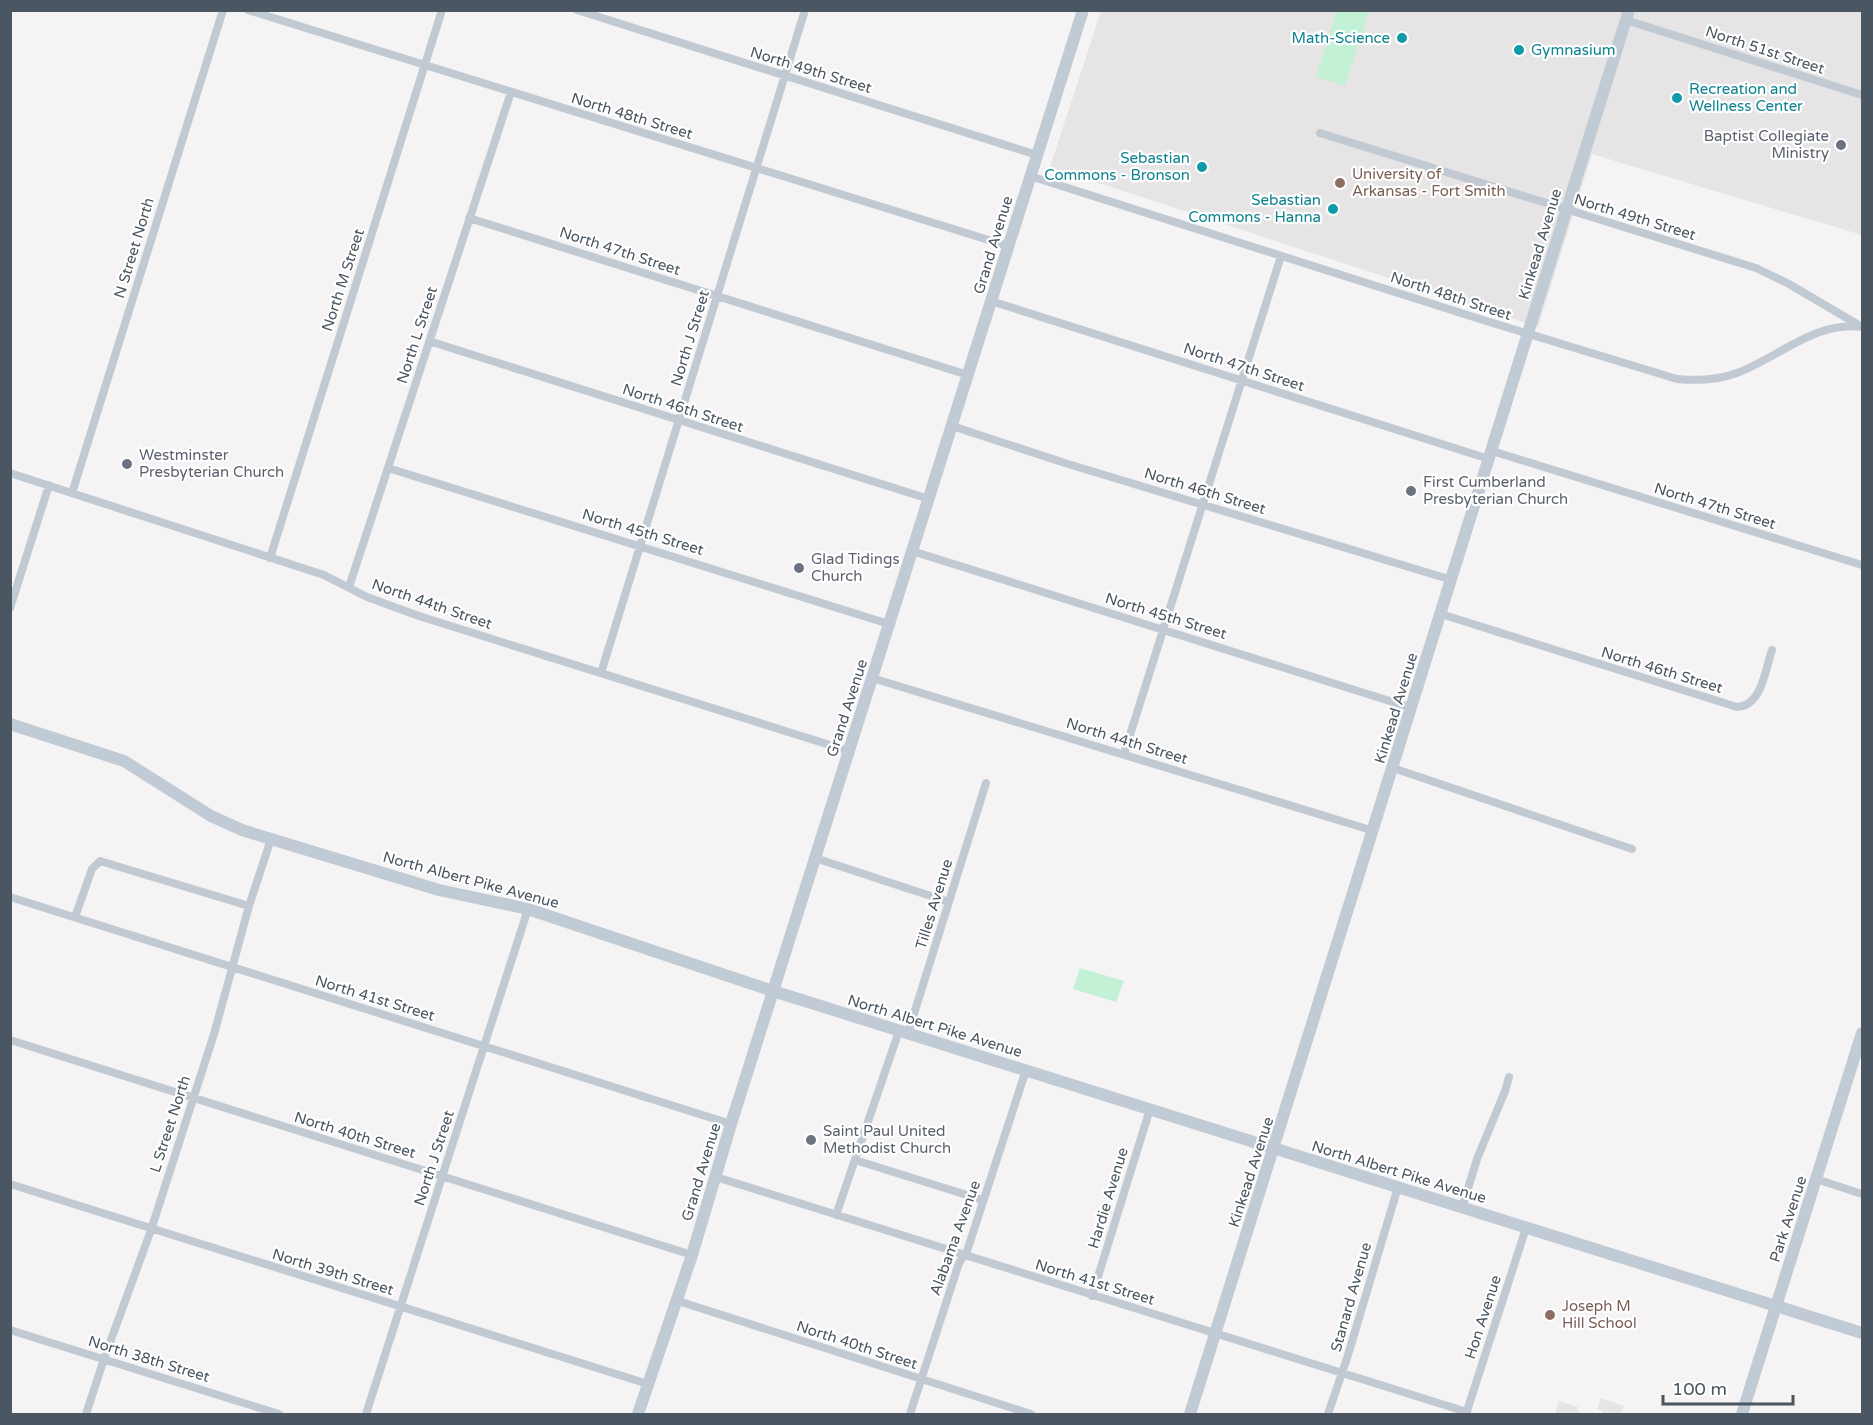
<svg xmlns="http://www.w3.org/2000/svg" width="1873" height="1425" font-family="'Varela Round',sans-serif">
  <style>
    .education { fill: #e6e4e5 }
    .green { fill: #c3f1d5 }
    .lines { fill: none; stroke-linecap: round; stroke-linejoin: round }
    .street { stroke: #c1cad2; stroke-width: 8 }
    .secondary { stroke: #c1cbd6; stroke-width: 12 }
    .culture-dot { fill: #0f9aa8; stroke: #fff; stroke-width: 2 }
    .worship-dot { fill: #6b7280; stroke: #fff; stroke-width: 2 }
    .education-dot { fill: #8d6e63; stroke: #fff; stroke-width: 2 }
    .labels { text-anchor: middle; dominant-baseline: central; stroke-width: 4.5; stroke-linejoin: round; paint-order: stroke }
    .culture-label { font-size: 15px; fill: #0d838f; stroke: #fff; text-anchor: end }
    .street-label { font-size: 15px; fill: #4a5661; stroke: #fff }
    .worship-label { font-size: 15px; fill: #5b616d; stroke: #fff; text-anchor: start }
    .education-label { font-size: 15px; fill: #785e54; stroke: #fff; text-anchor: start }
  </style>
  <rect width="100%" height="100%" fill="#f5f3f3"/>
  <path class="education" d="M 1101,11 L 1862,11 L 1862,235 L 1592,154 L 1538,327 L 1050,167 Z
    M 1601,1398 L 1624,1406 L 1621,1414 L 1602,1414 L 1603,1411 L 1597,1409 Z
    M 1559,1401 L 1578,1407 L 1577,1411 L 1582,1413 L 1581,1414 L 1555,1414 Z"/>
  <path class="green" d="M 1337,11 L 1369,11 L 1345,86 L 1316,77 Z
    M 1080,968 L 1124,981 L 1116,1002 L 1073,989 Z"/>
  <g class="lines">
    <path class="street" d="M 248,10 L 1008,246
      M 577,10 L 1037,155
      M 1626,20 L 1862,95
      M 1320,133 L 1756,268 L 1789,284 L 1857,324
      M 1030,176 L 1483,320 L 1677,379 C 1698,381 1718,380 1737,373 C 1778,358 1816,320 1862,327
      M 469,218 L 968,375
      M 991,301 L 1489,459
      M 429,341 L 929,499
      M 952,426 L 1068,464 L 1452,580
      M 1492,451 L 1862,565
      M 388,468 L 889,624
      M 10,473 L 324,575 L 367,597 L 419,616 L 849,751
      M 72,493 L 223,10
      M 912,551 L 1412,708
      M 270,558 L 442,10
      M 349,587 L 511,92
      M 10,608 L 49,485
      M 1441,614 L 1737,707 C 1762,706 1765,670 1772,650
      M 601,673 L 805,10
      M 872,678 L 1374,831
      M 1124,754 L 1281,256
      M 1393,768 L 1632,849
      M 815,858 L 949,902
      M 10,897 L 731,1124
      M 75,917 L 92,869 L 100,861 L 249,906
      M 908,1033 L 986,783
      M 10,1040 L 692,1255
      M 855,1160 L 983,1200
      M 716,1177 L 1467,1412
      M 1816,1179 L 1862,1194
      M 10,1184 L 648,1384
      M 1462,1208 L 1477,1159 L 1505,1091 L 1509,1077
      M 836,1215 L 899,1031
      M 1092,1296 L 1150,1109
      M 675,1300 L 1031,1414
      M 10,1330 L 279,1414
      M 86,1414 L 104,1359 L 151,1230 L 214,1034 L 249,906 L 271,839
      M 366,1414 L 528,909
      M 910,1414 L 959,1263 L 967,1251 L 1026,1070
      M 1328,1414 L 1348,1355 L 1398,1187
      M 1466,1414 L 1526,1228"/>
    <path class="secondary" d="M 10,724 L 124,761 L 211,816 L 242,830 L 271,839 L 439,890 L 528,909 L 773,991 L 1862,1333
      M 638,1414 L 692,1255 L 731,1124 L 1083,10
      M 1190,1414 L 1629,10
      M 1742,1414 L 1862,1033"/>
  </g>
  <g class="culture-dot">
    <circle cx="1402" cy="38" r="6"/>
    <circle cx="1519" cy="50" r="6"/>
    <circle cx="1677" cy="98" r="6"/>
    <circle cx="1202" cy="167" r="6"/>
    <circle cx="1333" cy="209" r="6"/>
  </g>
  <g class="worship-dot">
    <circle cx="1841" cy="145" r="6"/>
    <circle cx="127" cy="464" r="6"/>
    <circle cx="1411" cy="491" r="6"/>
    <circle cx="799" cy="568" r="6"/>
    <circle cx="811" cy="1140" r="6"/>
  </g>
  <g class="education-dot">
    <circle cx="1340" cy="183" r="6"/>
    <circle cx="1550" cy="1315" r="6"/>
  </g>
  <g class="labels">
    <g class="culture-label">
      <text x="1390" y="38">Math-Science</text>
      <text x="1531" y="50" text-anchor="start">Gymnasium</text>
      <text x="1689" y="89" text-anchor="start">Recreation and<tspan x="1689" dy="17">Wellness Center</tspan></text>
      <text x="1190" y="158">Sebastian<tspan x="1190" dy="17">Commons - Bronson</tspan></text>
      <text x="1321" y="200">Sebastian<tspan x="1321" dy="17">Commons - Hanna</tspan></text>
    </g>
    <g class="street-label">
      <text transform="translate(1765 50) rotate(18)">North 51st Street</text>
      <text transform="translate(811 70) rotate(17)">North 49th Street</text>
      <text transform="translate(632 116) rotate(17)">North 48th Street</text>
      <text transform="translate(1635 217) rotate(17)">North 49th Street</text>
      <text transform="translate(1540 244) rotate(-73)">Kinkead Avenue</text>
      <text transform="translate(993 245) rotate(-73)">Grand Avenue</text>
      <text transform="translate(134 248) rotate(-73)">N Street North</text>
      <text transform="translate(620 251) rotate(18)">North 47th Street</text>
      <text transform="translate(343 280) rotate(-72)">North M Street</text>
      <text transform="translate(1451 296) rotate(18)">North 48th Street</text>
      <text transform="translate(417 335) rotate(-72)">North L Street</text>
      <text transform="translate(690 338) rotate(-73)">North J Street</text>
      <text transform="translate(1244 367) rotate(18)">North 47th Street</text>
      <text transform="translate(683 408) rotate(18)">North 46th Street</text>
      <text transform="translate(1205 491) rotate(17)">North 46th Street</text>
      <text transform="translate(1715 506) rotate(17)">North 47th Street</text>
      <text transform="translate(643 532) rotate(17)">North 45th Street</text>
      <text transform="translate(432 604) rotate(19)">North 44th Street</text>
      <text transform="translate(1166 616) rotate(17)">North 45th Street</text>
      <text transform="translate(1662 670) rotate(17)">North 46th Street</text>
      <text transform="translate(847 708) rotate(-72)">Grand Avenue</text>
      <text transform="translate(1396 708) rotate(-73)">Kinkead Avenue</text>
      <text transform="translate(1127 741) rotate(17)">North 44th Street</text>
      <text transform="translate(471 880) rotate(15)">North Albert Pike Avenue</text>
      <text transform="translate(934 904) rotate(-73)">Tilles Avenue</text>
      <text transform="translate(375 998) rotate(17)">North 41st Street</text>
      <text transform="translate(935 1026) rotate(17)">North Albert Pike Avenue</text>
      <text transform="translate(170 1124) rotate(-72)">L Street North</text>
      <text transform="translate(355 1135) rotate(17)">North 40th Street</text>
      <text transform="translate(434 1158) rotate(-72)">North J Street</text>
      <text transform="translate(701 1172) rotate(-73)">Grand Avenue</text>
      <text transform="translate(1251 1172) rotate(-72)">Kinkead Avenue</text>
      <text transform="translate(1399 1172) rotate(17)">North Albert Pike Avenue</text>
      <text transform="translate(1108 1198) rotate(-73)">Hardie Avenue</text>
      <text transform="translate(1788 1219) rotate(-72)">Park Avenue</text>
      <text transform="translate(955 1238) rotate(-70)">Alabama Avenue</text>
      <text transform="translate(333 1272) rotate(17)">North 39th Street</text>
      <text transform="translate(1095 1282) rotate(17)">North 41st Street</text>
      <text transform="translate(1351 1297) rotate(-74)">Stanard Avenue</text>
      <text transform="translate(1483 1317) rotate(-72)">Hon Avenue</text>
      <text transform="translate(857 1345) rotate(18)">North 40th Street</text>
      <text transform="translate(149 1359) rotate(17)">North 38th Street</text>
    </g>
    <g class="worship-label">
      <text x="1829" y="136" text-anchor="end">Baptist Collegiate<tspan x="1829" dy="17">Ministry</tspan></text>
      <text x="139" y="455">Westminster<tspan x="139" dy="17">Presbyterian Church</tspan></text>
      <text x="1423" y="482">First Cumberland<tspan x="1423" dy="17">Presbyterian Church</tspan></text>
      <text x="811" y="559">Glad Tidings<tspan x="811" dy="17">Church</tspan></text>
      <text x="823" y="1131">Saint Paul United<tspan x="823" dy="17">Methodist Church</tspan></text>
    </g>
    <g class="education-label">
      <text x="1352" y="174">University of<tspan x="1352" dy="17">Arkansas - Fort Smith</tspan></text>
      <text x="1562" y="1306">Joseph M<tspan x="1562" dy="17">Hill School</tspan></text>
    </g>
  </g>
  <rect width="1873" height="1425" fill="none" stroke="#4a5661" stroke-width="24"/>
  <path d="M1663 1395v9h130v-9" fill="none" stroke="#4a5661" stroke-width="3"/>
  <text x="1672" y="1395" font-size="18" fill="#4a5661" stroke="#ffffff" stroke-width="4.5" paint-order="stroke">100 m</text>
</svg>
